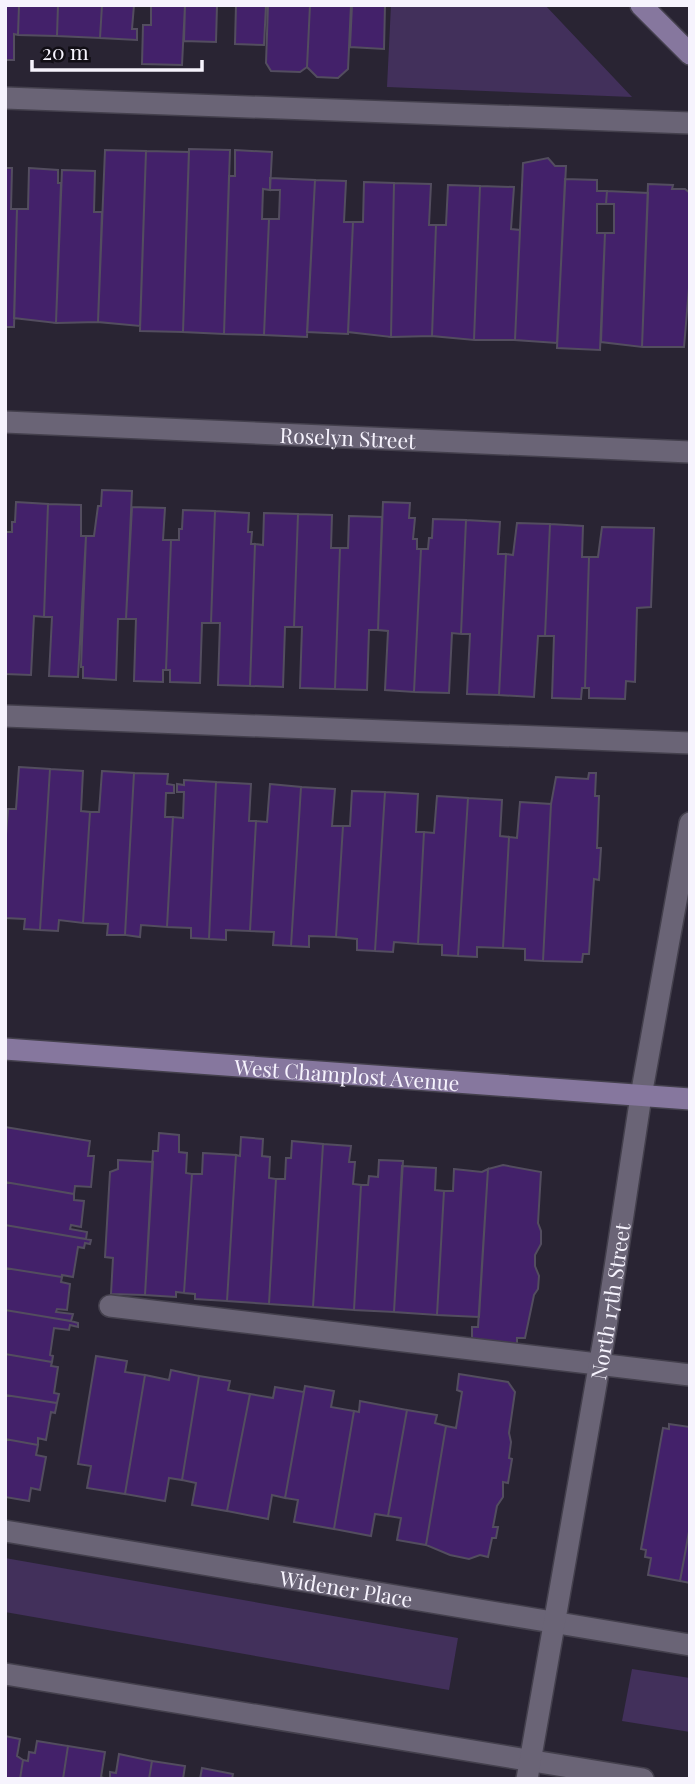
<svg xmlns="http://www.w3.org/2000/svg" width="695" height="1784" font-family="'Playfair Display',serif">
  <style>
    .green { fill: #42305b }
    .building { fill: #43216a; stroke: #534d5f; stroke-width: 2 }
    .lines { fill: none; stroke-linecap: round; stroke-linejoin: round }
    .lane-casing { stroke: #44404d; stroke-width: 24 }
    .street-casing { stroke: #44404d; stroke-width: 24 }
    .secondary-casing { stroke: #44404d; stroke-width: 24 }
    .lane { stroke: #6a6476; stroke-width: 21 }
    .street { stroke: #6a6476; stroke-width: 21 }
    .secondary { stroke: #86779e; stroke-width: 21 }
    .labels { text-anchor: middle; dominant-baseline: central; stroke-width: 5; stroke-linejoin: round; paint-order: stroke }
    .street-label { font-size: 21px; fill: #f6f3fd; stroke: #110e15 }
  </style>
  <rect width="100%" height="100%" fill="#292433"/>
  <path class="green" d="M 391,5 L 545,5 L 632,97 L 387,87 Z
    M 5,1558 L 458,1638 L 449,1690 L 5,1612 Z
    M 632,1669 L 690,1678 L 690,1732 L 622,1721 Z"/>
  <path class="building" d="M 5,5 L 19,5 L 18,35 L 14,34 L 14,60 L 5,60 Z
    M 19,5 L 58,5 L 57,36 L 18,35 Z
    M 58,5 L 102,5 L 100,38 L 57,36 Z
    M 102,5 L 134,5 L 132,29 L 137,29 L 137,40 L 100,38 Z
    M 151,5 L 185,5 L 182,65 L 142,64 L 143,25 L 151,25 Z
    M 185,5 L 217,5 L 216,42 L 184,41 Z
    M 236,5 L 266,5 L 264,45 L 235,44 Z
    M 268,5 L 310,5 L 307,67 L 300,72 L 271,71 L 266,63 Z
    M 310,5 L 351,5 L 348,69 L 338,78 L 317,77 L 307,67 Z
    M 352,5 L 385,5 L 384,49 L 350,47 Z
    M 189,149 L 230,150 L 224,334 L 183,332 Z
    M 105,150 L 146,151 L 140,326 L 98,322 Z
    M 235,150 L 272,152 L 270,190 L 263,189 L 262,219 L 269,219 L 264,335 L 224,334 L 229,176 L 235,176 Z
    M 146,151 L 189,152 L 183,332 L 140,331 Z
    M 548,158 L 555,166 L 566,166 L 557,343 L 515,340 L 523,163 Z
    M 5,168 L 12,168 L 11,209 L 17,209 L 14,327 L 5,327 Z
    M 29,168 L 58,170 L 58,183 L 61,183 L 56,323 L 14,318 L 17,209 L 28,209 Z
    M 62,170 L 95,171 L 94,212 L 102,212 L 98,322 L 56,323 Z
    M 270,178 L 315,180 L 307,337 L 264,335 L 269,219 L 279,219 L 280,190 L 270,190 Z
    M 565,179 L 597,180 L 597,191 L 607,191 L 606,204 L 597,204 L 597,233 L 605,233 L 600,350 L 557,348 Z
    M 315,180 L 346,181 L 344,222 L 353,222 L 348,334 L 307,332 Z
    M 364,182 L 394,183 L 391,337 L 348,332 L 353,222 L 363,222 Z
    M 394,183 L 431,184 L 429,225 L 436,225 L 432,336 L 391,337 Z
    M 648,184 L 673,185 L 672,189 L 685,189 L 690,193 L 690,276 L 684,347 L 642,347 Z
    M 448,185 L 480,186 L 474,340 L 432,336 L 436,225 L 446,225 Z
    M 480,186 L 514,187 L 511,229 L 520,230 L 515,340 L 474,340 Z
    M 607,191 L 648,193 L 642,347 L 601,342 L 605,233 L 614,233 L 614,204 L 606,204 Z
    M 102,490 L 132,491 L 126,619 L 118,619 L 116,680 L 83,678 L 83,667 L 81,667 L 86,536 L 94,536 L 98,506 L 101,506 Z
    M 16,502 L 48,504 L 44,617 L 34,616 L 31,675 L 5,674 L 5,532 L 12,532 L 12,522 L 15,522 Z
    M 383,502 L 410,503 L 409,518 L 415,518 L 413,539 L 417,539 L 417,549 L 421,549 L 414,692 L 385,690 L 388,631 L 378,630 Z
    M 48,504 L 81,505 L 81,536 L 86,536 L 78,677 L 49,676 L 52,617 L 44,617 Z
    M 132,507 L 165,508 L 163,540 L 171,540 L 166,670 L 163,670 L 163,682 L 134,681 L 136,619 L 126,619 Z
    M 183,510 L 215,511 L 211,623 L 202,623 L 200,683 L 170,682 L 170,670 L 166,670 L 171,540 L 179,540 L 179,529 L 182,529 Z
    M 215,511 L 249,513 L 248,532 L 252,532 L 251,544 L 255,544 L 250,686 L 218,685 L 220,623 L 211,623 Z
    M 264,513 L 298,514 L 294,627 L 285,627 L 283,687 L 250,686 L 255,544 L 263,545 Z
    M 298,514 L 332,515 L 331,548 L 340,548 L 335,689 L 300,688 L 302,627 L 294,627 Z
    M 349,516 L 382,517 L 378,630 L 369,630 L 367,690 L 335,689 L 340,548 L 348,548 Z
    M 433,519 L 466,520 L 461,634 L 452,633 L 449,693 L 414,692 L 421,549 L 428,549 L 429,538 L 432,538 Z
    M 466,520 L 500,522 L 498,554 L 506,554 L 499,695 L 467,694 L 470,634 L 461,634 Z
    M 517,523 L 550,524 L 545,636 L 538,636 L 534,697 L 499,695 L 506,554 L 513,555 Z
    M 550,524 L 583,526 L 582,557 L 589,557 L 585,688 L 582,688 L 581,699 L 552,698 L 554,636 L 545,636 Z
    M 602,527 L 654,528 L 651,607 L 637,608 L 635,682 L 626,681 L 625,699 L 589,698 L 589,688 L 585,688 L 589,557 L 598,557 Z
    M 19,767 L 50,769 L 40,930 L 24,929 L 25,919 L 5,918 L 5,848 L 8,809 L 16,809 Z
    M 50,769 L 83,771 L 81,811 L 90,812 L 83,923 L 59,920 L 58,931 L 40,930 Z
    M 102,771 L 134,773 L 125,935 L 107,935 L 108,924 L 83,923 L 90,812 L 99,812 Z
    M 134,773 L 168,774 L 167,784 L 174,785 L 174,793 L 166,793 L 165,817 L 173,817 L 167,927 L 141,925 L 140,937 L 125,935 Z
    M 589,773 L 596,773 L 595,796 L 599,796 L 597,848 L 601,848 L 599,880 L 594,879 L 589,954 L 583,954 L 582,962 L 543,961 L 551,804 L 556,777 L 588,779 Z
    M 184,780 L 216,782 L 209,939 L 191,938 L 191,928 L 167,927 L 173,817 L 183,818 L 184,792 L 177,792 L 177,784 L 184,785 Z
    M 216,782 L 251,784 L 249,821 L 256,821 L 250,931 L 226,930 L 226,940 L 209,939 Z
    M 270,784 L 301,787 L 291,946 L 273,945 L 274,932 L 250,931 L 256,821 L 267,822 Z
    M 301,787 L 335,789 L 332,826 L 343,826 L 336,937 L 309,936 L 309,947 L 291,946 Z
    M 352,791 L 385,792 L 375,951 L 357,950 L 357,939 L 336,937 L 343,826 L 350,826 Z
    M 385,792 L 418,794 L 416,832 L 424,832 L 418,944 L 394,942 L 393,952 L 375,951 Z
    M 437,796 L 468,798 L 458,956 L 442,955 L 442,945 L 418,944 L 424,832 L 434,833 Z
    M 468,798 L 502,800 L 500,836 L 509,837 L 503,948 L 477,947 L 477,957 L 458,956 Z
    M 520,802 L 551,804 L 543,961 L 525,960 L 525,949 L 503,948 L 509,837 L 517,838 Z
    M 5,1127 L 90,1141 L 88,1156 L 94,1156 L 91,1187 L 75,1186 L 74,1194 L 5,1182 Z
    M 159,1133 L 179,1135 L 179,1152 L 187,1153 L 186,1173 L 192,1174 L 184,1293 L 176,1292 L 176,1297 L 145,1295 L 153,1151 L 158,1151 Z
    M 241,1137 L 263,1139 L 262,1156 L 270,1157 L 269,1178 L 276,1179 L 269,1304 L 227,1301 L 236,1155 L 240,1156 Z
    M 292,1141 L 323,1144 L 313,1307 L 269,1304 L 276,1179 L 285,1179 L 286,1158 L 291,1158 Z
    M 323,1144 L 351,1146 L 349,1162 L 355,1162 L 353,1184 L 361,1185 L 354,1310 L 313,1307 Z
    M 203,1153 L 236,1155 L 227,1301 L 195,1299 L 195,1294 L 184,1293 L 192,1174 L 202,1174 Z
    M 118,1160 L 153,1162 L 145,1295 L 111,1294 L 113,1258 L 105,1257 L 110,1172 L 118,1169 Z
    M 379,1160 L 403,1161 L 394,1312 L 354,1310 L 361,1185 L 368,1185 L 369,1176 L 378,1177 Z
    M 503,1165 L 541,1172 L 538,1223 L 541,1231 L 541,1244 L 535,1255 L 535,1266 L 539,1276 L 538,1289 L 534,1295 L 525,1338 L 517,1338 L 517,1344 L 472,1343 L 472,1327 L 478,1327 L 488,1169 Z
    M 402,1166 L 436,1168 L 435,1190 L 444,1191 L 437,1315 L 394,1312 Z
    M 454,1169 L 482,1172 L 488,1169 L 479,1317 L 437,1315 L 444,1191 L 453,1191 Z
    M 5,1182 L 74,1194 L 74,1200 L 84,1201 L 81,1227 L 71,1225 L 70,1229 L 87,1232 L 86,1239 L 5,1225 Z
    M 5,1225 L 91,1240 L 90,1244 L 85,1243 L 84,1248 L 78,1247 L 73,1277 L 62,1275 L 62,1277 L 5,1268 Z
    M 5,1268 L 62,1277 L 61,1282 L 70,1284 L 67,1310 L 57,1309 L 56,1312 L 73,1314 L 71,1321 L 5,1310 Z
    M 5,1310 L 71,1321 L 78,1323 L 78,1327 L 70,1325 L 69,1330 L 54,1328 L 50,1355 L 53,1356 L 52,1362 L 5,1354 Z
    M 5,1354 L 52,1362 L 51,1366 L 58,1367 L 54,1393 L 59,1394 L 57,1403 L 5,1395 Z
    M 96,1356 L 127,1361 L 125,1372 L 145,1375 L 125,1494 L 87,1488 L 91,1466 L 78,1464 Z
    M 171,1370 L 199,1376 L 182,1480 L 169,1478 L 165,1501 L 125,1494 L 145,1375 L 169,1380 Z
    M 459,1374 L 508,1382 L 515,1392 L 509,1433 L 511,1442 L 509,1458 L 512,1459 L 508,1483 L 503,1482 L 503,1497 L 497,1506 L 493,1527 L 498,1527 L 496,1538 L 492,1538 L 488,1557 L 480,1555 L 469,1559 L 450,1555 L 426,1545 L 446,1426 L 456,1428 L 462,1392 L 457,1390 Z
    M 199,1376 L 230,1381 L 228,1390 L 250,1394 L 227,1511 L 192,1505 L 196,1483 L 182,1480 Z
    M 305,1386 L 334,1391 L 331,1407 L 354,1411 L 334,1529 L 294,1522 L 298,1500 L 285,1498 Z
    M 275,1387 L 304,1392 L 285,1498 L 272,1495 L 268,1519 L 227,1511 L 250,1394 L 273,1398 Z
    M 5,1395 L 57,1403 L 55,1413 L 51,1412 L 46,1440 L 38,1438 L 38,1445 L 5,1439 Z
    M 360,1401 L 407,1410 L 388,1516 L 375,1514 L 371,1536 L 334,1529 L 354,1411 L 359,1412 Z
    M 407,1410 L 437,1415 L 435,1423 L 446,1426 L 426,1545 L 397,1540 L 401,1518 L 388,1516 Z
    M 669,1424 L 690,1427 L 690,1526 L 680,1581 L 648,1575 L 651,1558 L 645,1557 L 646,1550 L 641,1549 L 663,1428 L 669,1429 Z
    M 5,1439 L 38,1445 L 36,1455 L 46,1457 L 40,1490 L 31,1488 L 29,1501 L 5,1497 Z
    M 690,1526 L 690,1583 L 680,1581 Z
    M 5,1736 L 20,1739 L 17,1756 L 23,1760 L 20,1779 L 5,1779 Z
    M 37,1741 L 68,1746 L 63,1779 L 20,1779 L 23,1760 L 28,1761 L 29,1752 L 35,1753 Z
    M 68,1746 L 105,1752 L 101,1777 L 106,1779 L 63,1779 Z
    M 119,1754 L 152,1761 L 149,1779 L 106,1779 L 110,1779 L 110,1772 L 116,1773 Z
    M 152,1761 L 185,1766 L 183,1779 L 149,1779 Z
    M 202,1768 L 233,1774 L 232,1779 L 200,1779 Z"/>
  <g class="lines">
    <defs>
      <path id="lane" d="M 5,98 L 690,123
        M 5,716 L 690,743
        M 110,1306 L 690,1375"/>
      <g id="street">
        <path id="s1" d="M 5,422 L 690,452"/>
        <path id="s2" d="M 5,1531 L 690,1645"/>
        <path d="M 5,1674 L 643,1779"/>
        <path id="s3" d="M 527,1779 L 606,1327 L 641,1096 L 690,823"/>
      </g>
      <g id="secondary">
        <path d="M 641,5 L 690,54"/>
        <path id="s4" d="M 5,1049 L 690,1099"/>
      </g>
    </defs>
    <use href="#lane" class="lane-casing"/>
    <use href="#street" class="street-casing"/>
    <use href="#secondary" class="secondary-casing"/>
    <use href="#lane" class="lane"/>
    <use href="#street" class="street"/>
    <use href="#secondary" class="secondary"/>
  </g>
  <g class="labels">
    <g class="street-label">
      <text stroke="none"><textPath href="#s1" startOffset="343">Roselyn Street</textPath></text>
      <text stroke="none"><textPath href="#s4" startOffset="343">West Champlost Avenue</textPath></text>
      <text stroke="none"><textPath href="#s3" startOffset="485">North 17th Street</textPath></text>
      <text stroke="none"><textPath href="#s2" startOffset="346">Widener Place</textPath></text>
    </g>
  </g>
  <rect width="695" height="1784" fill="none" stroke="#f6f3fd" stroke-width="14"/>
  <path d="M32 60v10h170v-10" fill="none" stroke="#f6f3fd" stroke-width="3.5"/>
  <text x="42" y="60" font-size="21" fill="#f6f3fd" stroke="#110e15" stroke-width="5" paint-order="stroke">20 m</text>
</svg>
